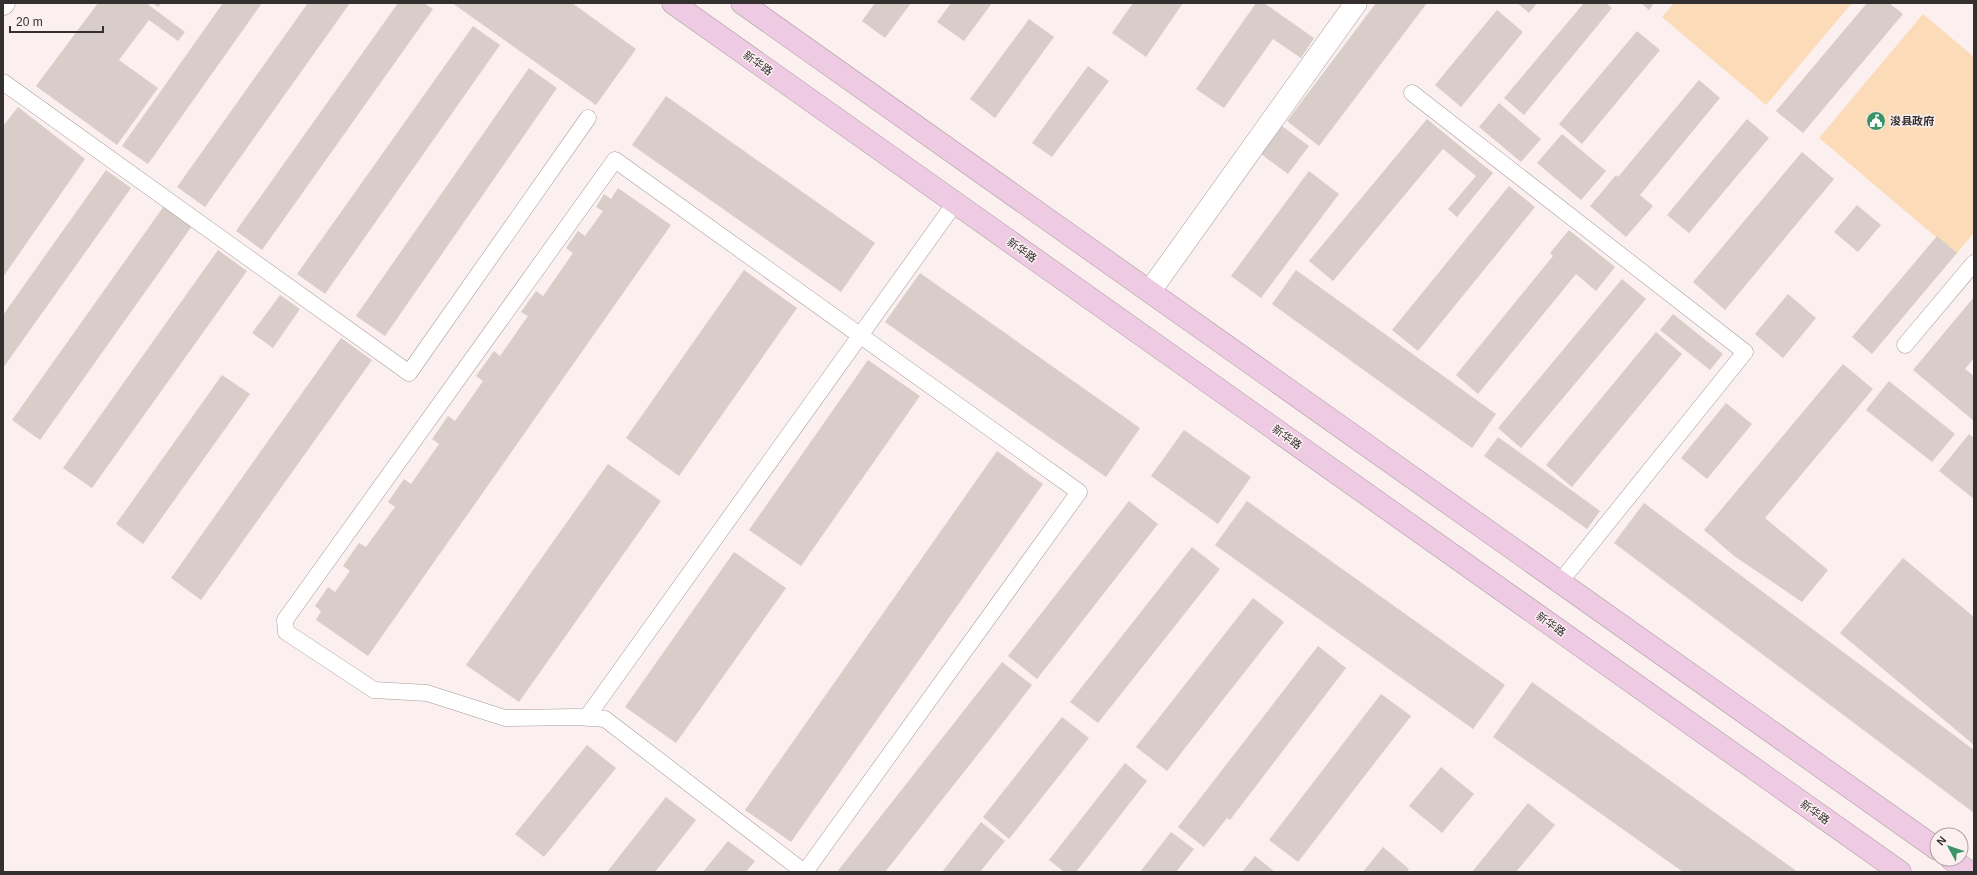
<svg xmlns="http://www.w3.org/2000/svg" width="1977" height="875" font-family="Arial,'Noto Sans SC',sans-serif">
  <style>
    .green { fill: #fcdcb8 }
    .building { fill: #d8cdc9 }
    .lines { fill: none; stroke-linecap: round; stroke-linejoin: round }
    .service-casing { stroke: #a59a9b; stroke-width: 17 }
    .minor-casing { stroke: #a59a9b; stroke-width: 23 }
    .tertiary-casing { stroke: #a59a9b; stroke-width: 23 }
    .secondary-casing { stroke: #a59a9b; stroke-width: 23 }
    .service { stroke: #fff; stroke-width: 16 }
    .minor { stroke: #fff; stroke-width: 22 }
    .tertiary { stroke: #fff; stroke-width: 22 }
    .secondary { stroke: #efcbe3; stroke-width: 22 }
    .labels { text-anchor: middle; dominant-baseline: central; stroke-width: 3; stroke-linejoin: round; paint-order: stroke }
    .street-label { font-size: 11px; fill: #343030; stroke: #fbeff0 }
    .poi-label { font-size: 11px; font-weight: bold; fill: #343030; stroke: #fbeff0; text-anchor: start }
  </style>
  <rect width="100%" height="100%" fill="#fbeff0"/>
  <path class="green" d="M 1674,3 L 1852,3 L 1766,105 L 1662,17 Z
    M 1923,14 L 1974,57 L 1974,233 L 1956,254 L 1819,138 Z"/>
  <path class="building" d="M 98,3 L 146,3 L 185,32 L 178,41 L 149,20 L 119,60 L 158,88 L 117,145 L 36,86 Z
    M 153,3 L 162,3 L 158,7 Z
    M 223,3 L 262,3 L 148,164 L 122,146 Z
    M 308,3 L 350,3 L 205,207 L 177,187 Z
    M 398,3 L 424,3 L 433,9 L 262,250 L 236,231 Z
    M 452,3 L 572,3 L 636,49 L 596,105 Z
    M 875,3 L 911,3 L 885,38 L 862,21 Z
    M 951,3 L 992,3 L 964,41 L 937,22 Z
    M 1133,3 L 1183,3 L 1146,57 L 1112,33 Z
    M 1256,3 L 1264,3 L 1314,38 L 1301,58 L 1273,39 L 1224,108 L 1196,89 Z
    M 1376,3 L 1427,3 L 1319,146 L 1287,121 Z
    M 1517,3 L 1537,3 L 1529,13 Z
    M 1584,3 L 1606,3 L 1612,8 L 1524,115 L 1504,98 Z
    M 1641,3 L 1654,3 L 1649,10 Z
    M 1867,3 L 1889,3 L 1903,14 L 1803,133 L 1776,111 Z
    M 1497,10 L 1523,32 L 1461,107 L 1435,85 Z
    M 1029,19 L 1054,37 L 995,118 L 970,99 Z
    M 473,26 L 500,45 L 325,294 L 297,274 Z
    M 1637,31 L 1660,50 L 1582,144 L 1559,124 Z
    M 1088,66 L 1109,81 L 1052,157 L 1032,143 Z
    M 529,68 L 557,88 L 385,336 L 356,316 Z
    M 1699,80 L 1720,98 L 1640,195 L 1653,206 L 1626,237 L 1590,206 L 1616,175 L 1618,177 Z
    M 666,96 L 875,243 L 841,292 L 632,145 Z
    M 1499,103 L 1541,139 L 1521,162 L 1479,127 Z
    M 18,107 L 85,159 L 3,277 L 3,126 Z
    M 1427,119 L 1493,173 L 1457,217 L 1448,209 L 1476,176 L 1443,149 L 1333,281 L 1309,261 Z
    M 1747,119 L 1769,138 L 1689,233 L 1667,215 Z
    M 1282,126 L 1309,146 L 1288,174 L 1261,154 Z
    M 1562,134 L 1606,171 L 1581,200 L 1537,163 Z
    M 1802,152 L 1834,179 L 1725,310 L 1693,282 Z
    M 106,170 L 131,188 L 3,368 L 3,315 Z
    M 1309,171 L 1339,194 L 1261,298 L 1231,276 Z
    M 1509,186 L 1535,207 L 1418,351 L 1392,330 Z
    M 618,188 L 671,225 L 368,656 L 316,620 L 321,611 L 315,606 L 328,587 L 335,592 L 350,571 L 343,566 L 359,543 L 366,547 L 395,507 L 388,502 L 404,479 L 411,484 L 439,444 L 432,439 L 448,416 L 455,421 L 483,381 L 476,376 L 494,351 L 500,356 L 528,316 L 521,312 L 536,291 L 543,296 L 573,253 L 566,248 L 578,231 L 585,236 L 603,211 L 596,207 L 604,194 L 611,199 Z
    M 1857,205 L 1881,225 L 1858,252 L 1834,232 Z
    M 164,206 L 192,226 L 40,440 L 12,420 Z
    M 1569,230 L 1615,267 L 1596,291 L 1576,274 L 1478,394 L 1456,375 L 1553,256 L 1550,253 Z
    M 1937,236 L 1957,253 L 1872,354 L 1852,337 Z
    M 218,250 L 247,271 L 92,488 L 63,468 Z
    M 744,270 L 797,308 L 679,476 L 626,438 Z
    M 1296,270 L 1496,414 L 1472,448 L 1272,304 Z
    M 920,273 L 1140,428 L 1106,477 L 885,322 Z
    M 1622,279 L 1646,299 L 1521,448 L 1498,428 Z
    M 1788,294 L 1816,318 L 1783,358 L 1755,334 Z
    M 280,295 L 300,309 L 273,348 L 252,333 Z
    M 1974,297 L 1974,358 L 1965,369 L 1974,376 L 1974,421 L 1913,370 Z
    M 1673,314 L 1723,354 L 1710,370 L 1660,330 Z
    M 1656,332 L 1682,354 L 1572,487 L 1546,465 Z
    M 341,338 L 372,360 L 201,600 L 171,578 Z
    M 868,360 L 920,396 L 801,566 L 749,530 Z
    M 1843,364 L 1873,389 L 1765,518 L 1828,570 L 1802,602 L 1734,556 L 1704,530 Z
    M 222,375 L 250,394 L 143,544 L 116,524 Z
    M 1889,381 L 1955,434 L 1932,462 L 1866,410 Z
    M 1726,403 L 1752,424 L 1707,479 L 1681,458 Z
    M 1184,430 L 1251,477 L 1218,524 L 1151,476 Z
    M 1969,434 L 1974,438 L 1974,499 L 1939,471 Z
    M 1498,437 L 1600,511 L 1587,529 L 1484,456 Z
    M 997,451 L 1043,484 L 791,842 L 745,810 Z
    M 608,464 L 661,501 L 519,702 L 466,665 Z
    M 1129,501 L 1158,524 L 1037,679 L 1008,656 Z
    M 1247,501 L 1505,685 L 1473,729 L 1215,545 Z
    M 1644,503 L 1974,750 L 1974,813 L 1614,543 Z
    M 1192,547 L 1220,569 L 1098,723 L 1070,702 Z
    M 734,552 L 786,588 L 676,743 L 625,707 Z
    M 1903,558 L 1974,617 L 1974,745 L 1840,633 Z
    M 1253,598 L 1284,622 L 1167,771 L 1136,747 Z
    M 1318,646 L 1346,668 L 1230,820 L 1227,818 L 1204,847 L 1178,827 Z
    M 1002,662 L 1032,685 L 1005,720 L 885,872 L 837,872 Z
    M 1532,682 L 1633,754 L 1798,872 L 1683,872 L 1493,737 Z
    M 1381,694 L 1411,716 L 1298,862 L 1269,840 Z
    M 1062,717 L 1089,738 L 1009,839 L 983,817 Z
    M 587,745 L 616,768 L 544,857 L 515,834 Z
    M 1125,763 L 1147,781 L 1076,872 L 1064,872 L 1049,860 Z
    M 1441,767 L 1474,794 L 1442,833 L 1409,806 Z
    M 666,797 L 696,820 L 655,872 L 607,872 Z
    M 1528,803 L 1555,825 L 1516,872 L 1472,872 Z
    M 981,822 L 1005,841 L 980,872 L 942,872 Z
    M 1171,832 L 1194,849 L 1176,872 L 1140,872 Z
    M 728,841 L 755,861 L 746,872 L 703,872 Z
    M 1383,847 L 1409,869 L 1407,872 L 1363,872 Z
    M 1255,856 L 1275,872 L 1242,872 Z"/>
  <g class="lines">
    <defs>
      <path id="service" d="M 3,82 L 409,373 L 588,118
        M 1412,93 L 1745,352 L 1560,582
        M 1905,345 L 1974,263
        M 587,717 L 955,203
        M 804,872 L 605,719 L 577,717 L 505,718 L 427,693 L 374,690 L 286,632 L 285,620 L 615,160 L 1079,492 L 805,872"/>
      <path id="minor" d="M 1150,291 L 1356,3"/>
      <path id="tertiary" d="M 3,4 L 4,3"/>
      <path id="secondary" d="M 673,3 L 1900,872
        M 742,3 L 1937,849
        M 1951,859 L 1969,872"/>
    </defs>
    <use href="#service" class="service-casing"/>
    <use href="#minor" class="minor-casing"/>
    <use href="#tertiary" class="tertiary-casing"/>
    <use href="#secondary" class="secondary-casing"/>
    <use href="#service" class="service"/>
    <use href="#minor" class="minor"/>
    <use href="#tertiary" class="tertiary"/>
    <use href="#secondary" class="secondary"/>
  </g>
  <defs>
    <symbol id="civic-disc" viewBox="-11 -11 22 22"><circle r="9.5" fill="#3b9368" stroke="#fbeff0"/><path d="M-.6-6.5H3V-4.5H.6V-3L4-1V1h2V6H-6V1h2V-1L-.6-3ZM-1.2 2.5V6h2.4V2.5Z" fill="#fff"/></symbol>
  </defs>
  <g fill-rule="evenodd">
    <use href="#civic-disc" x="1865" y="110" width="22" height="22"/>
  </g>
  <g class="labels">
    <g class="street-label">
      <text transform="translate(758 63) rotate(35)">新华路</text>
      <text transform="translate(1022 250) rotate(35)">新华路</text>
      <text transform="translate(1287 437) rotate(35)">新华路</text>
      <text transform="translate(1551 624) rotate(35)">新华路</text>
      <text transform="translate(1815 812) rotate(35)">新华路</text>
    </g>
    <g class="poi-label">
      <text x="1890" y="121">浚县政府</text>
    </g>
  </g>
  <rect width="1977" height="875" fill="none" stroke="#343030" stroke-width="8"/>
  <g transform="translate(1949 847) rotate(310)"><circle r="19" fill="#fbeff0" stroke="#aba3a3"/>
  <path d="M0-3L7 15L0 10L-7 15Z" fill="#3b9368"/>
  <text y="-6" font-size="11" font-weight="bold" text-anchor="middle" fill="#343030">N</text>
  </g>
  <path d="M10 26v6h93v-6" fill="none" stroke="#343030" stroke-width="2"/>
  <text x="16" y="26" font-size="12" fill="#343030" stroke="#fbeff0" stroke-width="3" paint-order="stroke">20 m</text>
</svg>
